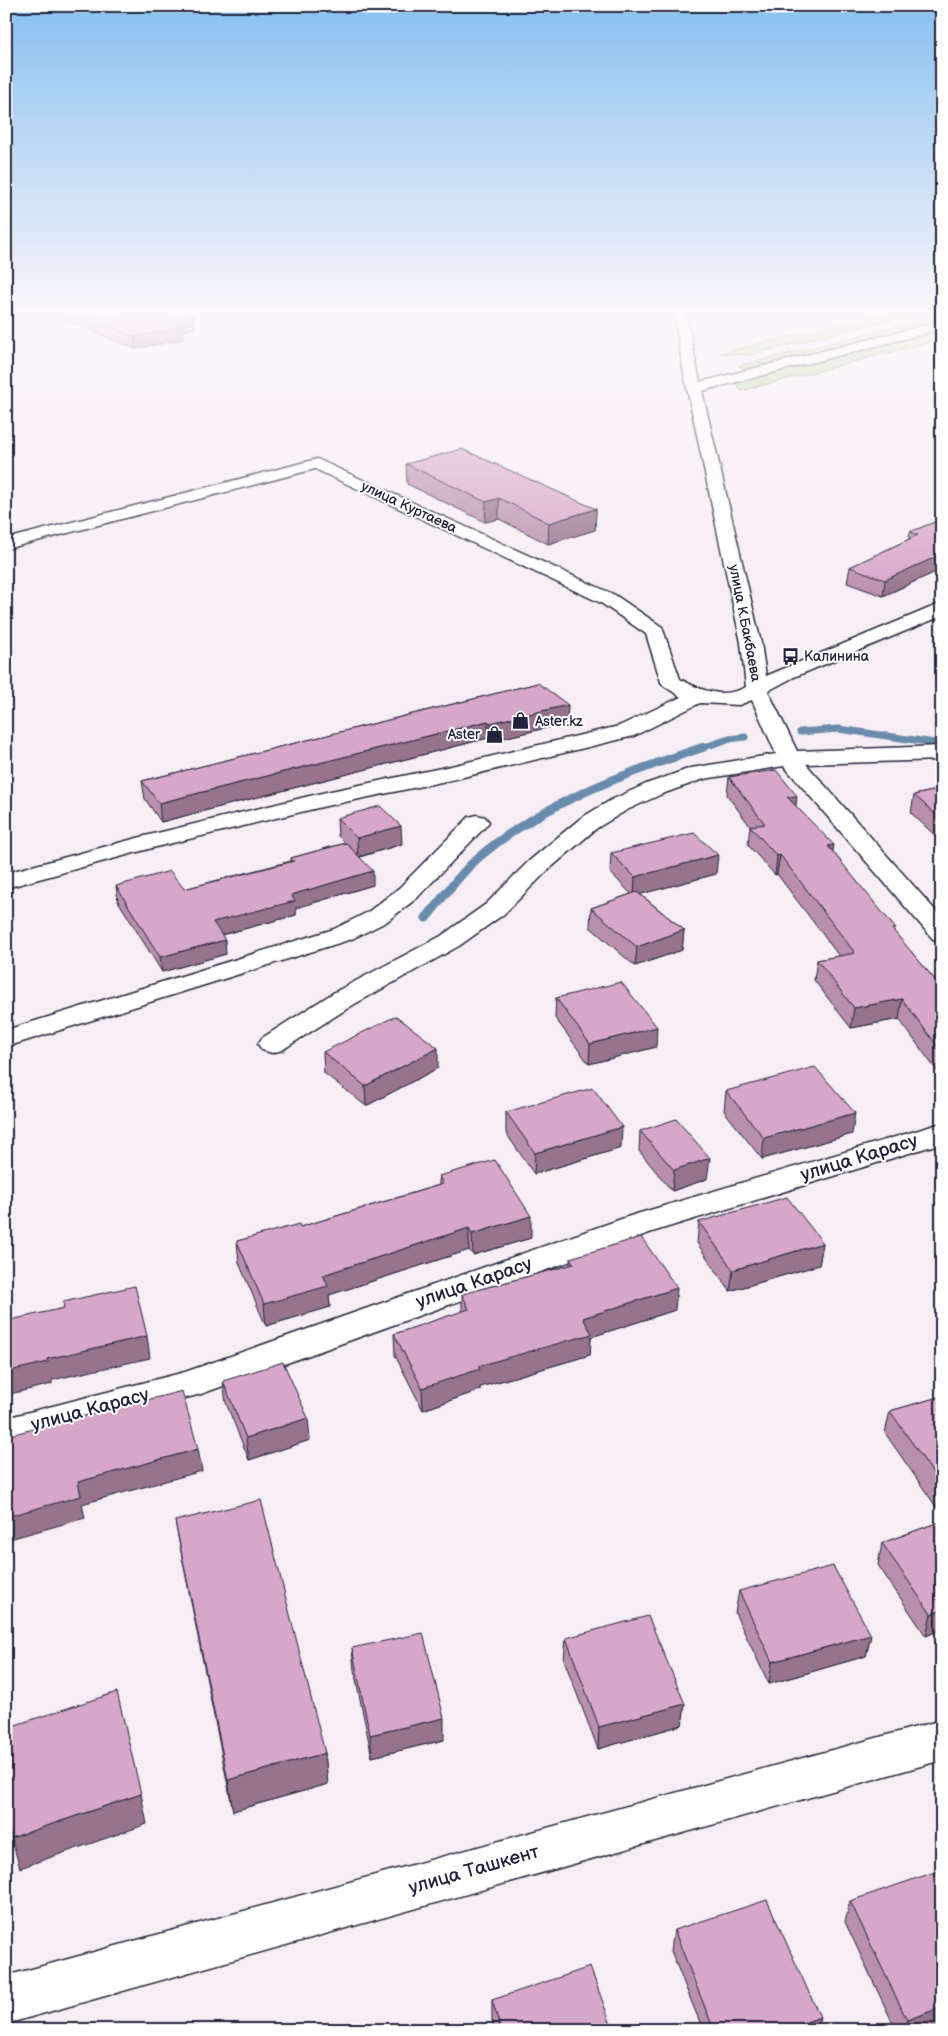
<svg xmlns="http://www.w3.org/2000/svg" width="948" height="2036" font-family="'Balsamiq Sans',sans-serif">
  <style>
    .green { fill: #b9d38b; stroke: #6e7a63 }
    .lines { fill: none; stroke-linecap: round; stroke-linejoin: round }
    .stream-far1 { stroke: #698cad; stroke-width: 7 }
    .stream { stroke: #698cad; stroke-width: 9 }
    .minor-casing { stroke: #22223b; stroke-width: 3 }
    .minor { fill: #fff; fill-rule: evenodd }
    .wall { fill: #b990ac; stroke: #22223b }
    .shaded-wall { fill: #96758c; stroke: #22223b }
    .building { fill: #d7a7c8; stroke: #22223b }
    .labels { text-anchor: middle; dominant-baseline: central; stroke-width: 4; stroke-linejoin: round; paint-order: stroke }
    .far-street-label { font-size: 14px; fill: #22223b; stroke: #fff }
    .far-poi-label { font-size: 14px; fill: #22223b; stroke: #fff; text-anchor: start }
    .near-street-label { font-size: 19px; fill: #22223b; stroke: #fff }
  </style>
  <rect width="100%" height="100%" fill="#f7edf4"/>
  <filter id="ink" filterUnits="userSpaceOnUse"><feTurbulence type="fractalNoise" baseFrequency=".02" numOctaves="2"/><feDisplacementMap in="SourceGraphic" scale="10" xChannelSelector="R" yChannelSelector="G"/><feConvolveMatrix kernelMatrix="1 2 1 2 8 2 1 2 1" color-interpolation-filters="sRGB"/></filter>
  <g filter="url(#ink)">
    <path class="green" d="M 882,314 L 913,314 L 749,355 L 721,353 Z
      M 942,315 L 942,320 L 745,370 L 739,366 Z
      M 942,331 L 942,339 L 741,391 L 736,383 Z"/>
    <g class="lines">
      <path class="stream-far1" d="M 800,732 L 839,729 L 942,744
        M 701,748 L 729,739 L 745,737"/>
      <path class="stream" d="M 426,918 C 443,898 459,874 479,857 C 542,803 626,773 704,747"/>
      <defs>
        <path id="minor" d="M 674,314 L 686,314 L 700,382 L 942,321 L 942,329 L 702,391 L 761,643 L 766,676 L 942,603 L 942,616 L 794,677 L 768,691 L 797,751 L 942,746 L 942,760 L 806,764 L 942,918 L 942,942 L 933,939 L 784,766 L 704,779 L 662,794 L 627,810 L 597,828 L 547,871 L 504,914 L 459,946 L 353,1005 L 282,1050 L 272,1053 L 262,1050 L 258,1044 L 262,1038 L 333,993 L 441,936 L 486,904 L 529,861 L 581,818 L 611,800 L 646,784 L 691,768 L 776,754 L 752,700 L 739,705 L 700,703 L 634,736 L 451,780 L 326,806 L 156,847 L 6,888 L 6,873 L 141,837 L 326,792 L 451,766 L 619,726 L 681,697 L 664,686 L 661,682 L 646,634 L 601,603 L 315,469 L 6,549 L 6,539 L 317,459 L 615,595 L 662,627 L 680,679 C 702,691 723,699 746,687 L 741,643 L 684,374 Z
          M 477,815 L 485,817 L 489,822 L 485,827 L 417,898 L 386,922 L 352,939 L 6,1047 L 6,1030 L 334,929 L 368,912 L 399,888 L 469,817 Z
          M 942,1123 L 942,1143 L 652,1232 L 201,1394 L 6,1446 L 6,1418 L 185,1372 L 630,1216 Z
          M 942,1720 L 942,1760 L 6,2024 L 6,1976 Z"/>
      </defs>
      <use href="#minor" class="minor-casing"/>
      <use href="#minor" class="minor"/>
    </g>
    <path class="wall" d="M 52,314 L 187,314 L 194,316 L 195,328 L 182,331 L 183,339 L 135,349 Z
      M 406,464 L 596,509 L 595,530 L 548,544 L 499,519 L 485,522 L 407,484 Z
      M 942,519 L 942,569 L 883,596 L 847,583 L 850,567 L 909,539 L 910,532 Z
      M 538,683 L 567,723 L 490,741 L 488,738 L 161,822 L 145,799 L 142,781 Z
      M 729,777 L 796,806 L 833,852 L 895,933 L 942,988 L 942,1078 L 899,1019 L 851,1028 L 814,980 L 817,960 L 839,956 L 777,874 L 775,875 L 748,845 L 750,826 L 727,795 Z
      M 942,789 L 942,841 L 941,841 L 911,813 L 914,795 Z
      M 337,818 L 402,844 L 360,857 L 373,885 L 296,908 L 296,915 L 221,935 L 226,954 L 162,972 L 118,901 L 116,886 L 184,889 L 291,861 L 291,858 L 345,843 L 338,836 Z
      M 611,853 L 716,874 L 640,894 L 684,930 L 682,950 L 635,966 L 590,927 L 591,908 L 631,894 L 610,872 Z
      M 556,998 L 656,1047 L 589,1064 L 555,1018 Z
      M 323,1052 L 438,1068 L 366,1106 L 324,1073 Z
      M 726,1091 L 852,1134 L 762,1159 L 724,1111 Z
      M 506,1112 L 621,1148 L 534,1174 L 506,1133 Z
      M 640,1131 L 707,1179 L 672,1191 L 639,1151 Z
      M 439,1176 L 531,1238 L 473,1255 L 469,1250 L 329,1295 L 330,1307 L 266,1326 L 239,1263 L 237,1241 L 300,1227 L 439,1185 Z
      M 699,1222 L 823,1243 L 819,1265 L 730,1291 L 697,1243 Z
      M 570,1258 L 675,1310 L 591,1337 L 590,1355 L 480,1387 L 480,1390 L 423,1410 L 395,1355 L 394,1334 L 462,1312 L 462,1294 L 570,1265 Z
      M 223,1381 L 310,1440 L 249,1460 L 226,1403 Z
      M 942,1396 L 942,1507 L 937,1508 L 885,1433 L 890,1411 Z
      M 175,1521 L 325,1753 L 328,1784 L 233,1811 L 181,1552 Z
      M 942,1521 L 942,1629 L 926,1636 L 878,1565 L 882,1543 Z
      M 739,1591 L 871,1635 L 866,1656 L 769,1684 L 735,1613 Z
      M 566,1638 L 685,1704 L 682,1725 L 598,1749 L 564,1660 Z
      M 352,1648 L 444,1740 L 372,1757 L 354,1670 Z
      M 850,1901 L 928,2030 L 896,2030 L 845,1922 Z
      M 674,1930 L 820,2017 L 817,2030 L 703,2030 L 671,1951 Z
      M 492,2000 L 613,2030 L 495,2030 L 492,2020 Z"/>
    <path class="shaded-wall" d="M 194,316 L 195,328 L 182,331 L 183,339 L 135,349 L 134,337 L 170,321 Z
      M 499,498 L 499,519 L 485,522 L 486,502 Z
      M 596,509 L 595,530 L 548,544 L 549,523 Z
      M 942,554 L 942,569 L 883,596 L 885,580 Z
      M 568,705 L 567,723 L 490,741 L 490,723 Z
      M 488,721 L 488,738 L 161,822 L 159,803 Z
      M 797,796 L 795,814 L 787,797 Z
      M 401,826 L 402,844 L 358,857 L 357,838 Z
      M 834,845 L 831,864 L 828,846 Z
      M 718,855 L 716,874 L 634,896 L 635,877 Z
      M 780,855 L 777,874 L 775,875 L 777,856 Z
      M 373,871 L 373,885 L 296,908 L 296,915 L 214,937 L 213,922 L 291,895 Z
      M 684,930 L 682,950 L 635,966 L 637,947 Z
      M 225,940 L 226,954 L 162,972 L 160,957 Z
      M 902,999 L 899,1019 L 851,1028 L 854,1008 Z
      M 657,1027 L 656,1047 L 589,1064 L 590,1044 Z
      M 438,1048 L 438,1068 L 366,1106 L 365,1086 Z
      M 855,1113 L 852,1134 L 762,1159 L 764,1138 Z
      M 622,1127 L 621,1148 L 534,1174 L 535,1153 Z
      M 710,1158 L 707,1179 L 672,1191 L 674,1170 Z
      M 531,1216 L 531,1238 L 473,1255 L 472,1234 Z
      M 469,1228 L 469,1250 L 329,1295 L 330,1307 L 266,1326 L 264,1304 L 323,1275 Z
      M 823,1243 L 819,1265 L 730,1291 L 733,1270 Z
      M 677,1288 L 675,1310 L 591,1337 L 590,1355 L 480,1387 L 480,1390 L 423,1410 L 422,1388 L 478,1366 L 583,1318 Z
      M 147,1336 L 150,1358 L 52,1380 L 52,1384 L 6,1395 L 6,1372 L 47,1359 Z
      M 308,1418 L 310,1440 L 249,1460 L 246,1438 Z
      M 198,1449 L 202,1471 L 82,1504 L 85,1518 L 6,1540 L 6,1517 L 78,1482 Z
      M 942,1488 L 942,1507 L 937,1508 Z
      M 942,1610 L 942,1629 L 926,1636 L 931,1614 Z
      M 871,1635 L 866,1656 L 769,1684 L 772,1662 Z
      M 685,1704 L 682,1725 L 598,1749 L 599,1727 Z
      M 444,1718 L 444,1740 L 372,1757 L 370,1735 Z
      M 325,1753 L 328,1784 L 233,1811 L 228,1780 Z
      M 141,1794 L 147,1824 L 20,1868 L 11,1838 Z
      M 942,2007 L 942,2025 L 928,2030 L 904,2030 L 907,2020 Z
      M 820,2017 L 817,2030 L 785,2030 Z"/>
    <path class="building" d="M 79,314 L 187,314 L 194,316 L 170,321 L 182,326 L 134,337 Z
      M 462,449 L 596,509 L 549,523 L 499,498 L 486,502 L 406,464 Z
      M 942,519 L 942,554 L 885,580 L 850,567 L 918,535 L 910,532 Z
      M 538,683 L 568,705 L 490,723 L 488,721 L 159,803 L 142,781 Z
      M 776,770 L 797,796 L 787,797 L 834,845 L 828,846 L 896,929 L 892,929 L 942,988 L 942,1052 L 902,999 L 854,1008 L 817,960 L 855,953 L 780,855 L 777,856 L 750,826 L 765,824 L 729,777 Z
      M 942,789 L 942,820 L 914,795 Z
      M 380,806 L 401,826 L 357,838 L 337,818 Z
      M 694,833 L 718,855 L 635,877 L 611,853 Z
      M 346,843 L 373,871 L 291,895 L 295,901 L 213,922 L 225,940 L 160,957 L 116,886 L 170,871 L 184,889 L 294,861 L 291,858 Z
      M 637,892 L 684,930 L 637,947 L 591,908 Z
      M 621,982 L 657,1027 L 590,1044 L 556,998 Z
      M 396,1016 L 438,1048 L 365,1086 L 323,1052 Z
      M 815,1067 L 855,1113 L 764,1138 L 726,1091 Z
      M 593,1088 L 622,1127 L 535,1153 L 506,1112 Z
      M 676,1119 L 710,1158 L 674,1170 L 640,1131 Z
      M 495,1160 L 531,1216 L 472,1234 L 469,1228 L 323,1275 L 328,1286 L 264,1304 L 237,1241 L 299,1224 L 300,1227 L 443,1184 L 439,1176 Z
      M 787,1197 L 823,1243 L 733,1270 L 699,1222 Z
      M 641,1237 L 677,1288 L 583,1318 L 592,1334 L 478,1366 L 480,1369 L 422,1388 L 394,1334 L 469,1309 L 462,1294 L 574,1264 L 570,1258 Z
      M 135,1286 L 147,1336 L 47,1359 L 48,1362 L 6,1372 L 6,1321 L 64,1308 L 63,1302 Z
      M 283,1362 L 308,1418 L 246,1438 L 223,1381 Z
      M 182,1391 L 198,1449 L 78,1482 L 81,1496 L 6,1517 L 6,1436 Z
      M 942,1396 L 942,1486 L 890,1411 Z
      M 261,1500 L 325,1753 L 228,1780 L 175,1521 Z
      M 942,1521 L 942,1610 L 931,1614 L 882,1543 Z
      M 833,1566 L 871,1635 L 772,1662 L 739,1591 Z
      M 648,1616 L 685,1704 L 599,1727 L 566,1638 Z
      M 423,1633 L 444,1718 L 370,1735 L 352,1648 Z
      M 117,1692 L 141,1794 L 11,1838 L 6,1811 L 6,1728 Z
      M 938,1871 L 942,1878 L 942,2007 L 907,2020 L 850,1901 Z
      M 767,1900 L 820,2017 L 785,2030 L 714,2030 L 674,1930 Z
      M 590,1967 L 613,2030 L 501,2030 L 492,2000 Z"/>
  </g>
  <linearGradient id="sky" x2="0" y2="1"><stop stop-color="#88c0ef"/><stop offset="0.52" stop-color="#fbf7fa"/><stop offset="1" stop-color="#fbf7fa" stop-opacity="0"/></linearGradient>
  <rect width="948" height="599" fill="url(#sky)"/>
  <defs>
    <symbol id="bus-bare" viewBox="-9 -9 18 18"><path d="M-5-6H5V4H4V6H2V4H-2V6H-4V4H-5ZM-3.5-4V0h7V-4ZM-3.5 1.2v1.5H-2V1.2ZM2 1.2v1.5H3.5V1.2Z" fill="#22223b" stroke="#fff" stroke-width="2.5" paint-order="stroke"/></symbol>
    <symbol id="shop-bare" viewBox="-9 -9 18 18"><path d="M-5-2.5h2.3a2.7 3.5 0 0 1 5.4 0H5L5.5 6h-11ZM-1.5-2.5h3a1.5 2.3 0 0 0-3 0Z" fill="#22223b" stroke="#fff" stroke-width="2.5" paint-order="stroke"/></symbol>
  </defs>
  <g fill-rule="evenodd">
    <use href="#bus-bare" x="778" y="644" width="25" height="25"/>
    <use href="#shop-bare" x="508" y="708" width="25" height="25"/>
    <use href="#shop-bare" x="482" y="722" width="25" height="25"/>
  </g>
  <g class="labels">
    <g class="far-street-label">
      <text transform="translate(409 507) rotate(25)">улица Куртаева</text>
      <text transform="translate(745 623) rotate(79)">улица К.Бакбаева</text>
    </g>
    <g class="far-poi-label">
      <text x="804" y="656">Калинина</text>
      <text x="535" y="721">Aster.kz</text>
      <text x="480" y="734" text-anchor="end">Aster</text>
    </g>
    <g class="near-street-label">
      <text transform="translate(859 1158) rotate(-17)">улица Карасу</text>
      <text transform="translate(474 1283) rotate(-19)">улица Карасу</text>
      <text transform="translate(90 1410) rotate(-15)">улица Карасу</text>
      <text transform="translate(474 1870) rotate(-16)">улица Ташкент</text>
    </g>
  </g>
  <rect width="948" height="2036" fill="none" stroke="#fff" stroke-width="25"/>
  <rect x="12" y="12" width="923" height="2011" fill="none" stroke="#22223b" stroke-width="2" filter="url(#ink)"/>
</svg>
